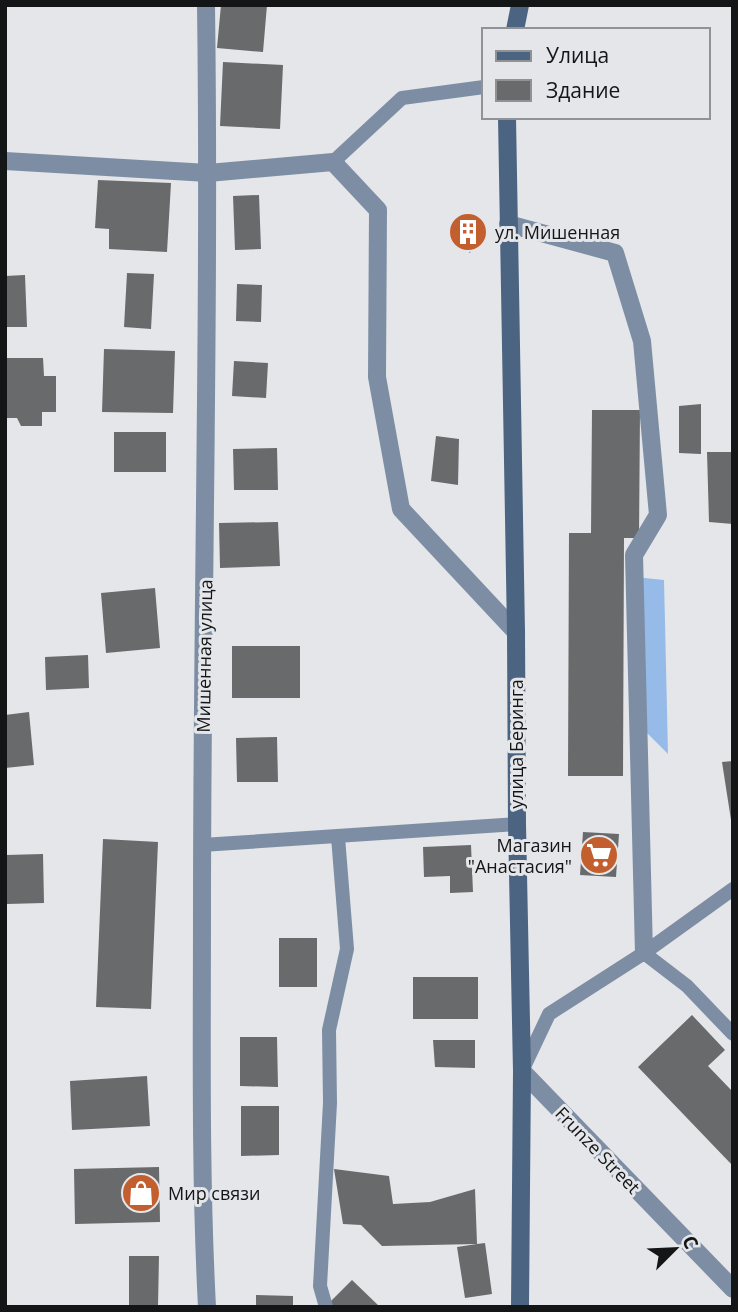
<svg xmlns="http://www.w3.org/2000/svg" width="738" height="1312" font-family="'Open Sans',sans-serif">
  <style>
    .green { fill: #96bbe8 }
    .building { fill: #686a6c }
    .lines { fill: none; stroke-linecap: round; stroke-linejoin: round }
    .lane { stroke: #7d8ea4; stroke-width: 14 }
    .street { stroke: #7d8ea4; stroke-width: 18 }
    .secondary { stroke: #4b6482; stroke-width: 18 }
    .labels { text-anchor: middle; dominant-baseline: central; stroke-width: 6; stroke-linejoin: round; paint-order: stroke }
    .poi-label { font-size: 18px; fill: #141516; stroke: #e4e6e9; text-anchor: start }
    .street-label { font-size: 18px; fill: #141516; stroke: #e4e6e9 }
  </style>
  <rect width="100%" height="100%" fill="#e4e6e9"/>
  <path class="green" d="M 635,577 L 664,580 L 668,754 L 639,725 Z"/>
  <path class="building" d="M 221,5 L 267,5 L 263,52 L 217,48 Z
    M 223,62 L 283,65 L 280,129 L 220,126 Z
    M 98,180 L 171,183 L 167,252 L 109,249 L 109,229 L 95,228 Z
    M 259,195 L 261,249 L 235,250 L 233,196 Z
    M 466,217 L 472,221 L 475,241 L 470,253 L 464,247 L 461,223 Z
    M 127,273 L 154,274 L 151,329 L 124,327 Z
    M 25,275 L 27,327 L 5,327 L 5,276 Z
    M 237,284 L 262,285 L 261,322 L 236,321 Z
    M 104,349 L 175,351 L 173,413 L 102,412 Z
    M 5,358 L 43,358 L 44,376 L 56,376 L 56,412 L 42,412 L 42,426 L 21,426 L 17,418 L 5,418 Z
    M 234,361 L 268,363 L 266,398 L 232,396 Z
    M 701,404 L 701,454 L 679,453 L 679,406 Z
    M 592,410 L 640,410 L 639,538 L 624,538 L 623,776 L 568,776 L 569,533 L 591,533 Z
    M 114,432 L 166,432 L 166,472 L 114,472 Z
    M 436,436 L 459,439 L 458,485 L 431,481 Z
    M 277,448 L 278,490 L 234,490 L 233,449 Z
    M 707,452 L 731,452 L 733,524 L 709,522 Z
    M 278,522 L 280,566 L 220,568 L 219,523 Z
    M 155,588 L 160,648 L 106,653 L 101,593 Z
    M 232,646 L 300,646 L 300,698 L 232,698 Z
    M 88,655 L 89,688 L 46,690 L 45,657 Z
    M 29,712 L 34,765 L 5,768 L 5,715 Z
    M 277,737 L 278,782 L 237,782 L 236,738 Z
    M 733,761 L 733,820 L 731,820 L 722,762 Z
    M 583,832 L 619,834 L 616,877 L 580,875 Z
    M 103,839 L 158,842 L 151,1009 L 96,1007 Z
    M 471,845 L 473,892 L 450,893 L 450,876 L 424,877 L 423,847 Z
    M 43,854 L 44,903 L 7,904 L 6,855 Z
    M 279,938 L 317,938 L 317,987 L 279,987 Z
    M 413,977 L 478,977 L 478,1019 L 413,1019 Z
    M 692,1015 L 725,1050 L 708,1066 L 733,1092 L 733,1166 L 638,1067 Z
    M 240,1037 L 277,1037 L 278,1087 L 240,1086 Z
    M 433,1040 L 475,1040 L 475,1068 L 435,1067 Z
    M 147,1076 L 150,1126 L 72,1130 L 70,1081 Z
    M 241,1106 L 279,1106 L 279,1155 L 241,1156 Z
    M 159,1167 L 160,1222 L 75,1224 L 74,1169 Z
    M 334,1169 L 389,1176 L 393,1204 L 430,1202 L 475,1189 L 477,1244 L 485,1243 L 492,1294 L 465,1298 L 457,1247 L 477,1244 L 382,1246 L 361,1225 L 343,1224 Z
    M 129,1256 L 159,1256 L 158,1307 L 129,1307 Z
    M 352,1280 L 380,1307 L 334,1307 L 330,1302 Z
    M 256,1295 L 293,1296 L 293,1307 L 256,1307 Z"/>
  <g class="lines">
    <path class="lane" d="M 333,162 L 402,98 L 484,87
      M 202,845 L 517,824
      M 644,953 L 687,986 L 733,1034
      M 522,1071 L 549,1014 L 644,953 L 733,889
      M 326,1307 L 320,1286 L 330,1103 L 329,1030 L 347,949 L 338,837"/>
    <path class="street" d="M 206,5 C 210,306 202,607 202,908 C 202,1041 200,1174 207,1307
      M 5,161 L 208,173 L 333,162 L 378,210 L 377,377 L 401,509 L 516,632
      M 508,224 L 615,253 L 642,341 L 658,515 L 634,555 L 644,953
      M 522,1071 L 733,1289"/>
    <path class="secondary" d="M 515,30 L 520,5
      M 507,117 L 516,632 L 517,824 L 522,1071 L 520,1307"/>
  </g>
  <defs>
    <symbol id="building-disc" viewBox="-11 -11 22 22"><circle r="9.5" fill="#c35e2e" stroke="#e4e6e9"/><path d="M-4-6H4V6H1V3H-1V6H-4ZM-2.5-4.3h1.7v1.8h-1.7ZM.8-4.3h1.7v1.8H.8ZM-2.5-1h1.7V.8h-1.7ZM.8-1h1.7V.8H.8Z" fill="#fff"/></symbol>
    <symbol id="supermarket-disc" viewBox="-11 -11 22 22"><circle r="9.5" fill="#c35e2e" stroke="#e4e6e9"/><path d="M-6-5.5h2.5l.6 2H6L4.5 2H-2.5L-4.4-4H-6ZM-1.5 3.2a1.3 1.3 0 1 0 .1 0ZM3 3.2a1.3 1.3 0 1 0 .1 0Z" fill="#fff"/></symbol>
    <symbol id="shop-disc" viewBox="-11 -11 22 22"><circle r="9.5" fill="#c35e2e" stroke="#e4e6e9"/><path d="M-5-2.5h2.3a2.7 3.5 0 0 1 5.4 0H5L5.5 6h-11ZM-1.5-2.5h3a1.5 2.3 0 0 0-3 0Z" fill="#fff"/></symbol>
  </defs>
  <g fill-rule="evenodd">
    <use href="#building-disc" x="446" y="210" width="44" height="44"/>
    <use href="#supermarket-disc" x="577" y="833" width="44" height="44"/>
    <use href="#shop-disc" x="119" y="1171" width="44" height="44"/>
  </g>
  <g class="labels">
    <g class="poi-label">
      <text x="495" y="232">ул. Мишенная</text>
      <text x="572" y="845" text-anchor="end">Магазин<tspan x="572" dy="21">"Анастасия"</tspan></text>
      <text x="168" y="1193">Мир связи</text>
    </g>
    <g class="street-label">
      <text transform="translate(204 656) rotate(-89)">Мишенная улица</text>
      <text transform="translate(516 744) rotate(-90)">улица Беринга</text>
      <text transform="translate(598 1150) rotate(46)">Frunze Street</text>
    </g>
  </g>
  <rect width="738" height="1312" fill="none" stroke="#141516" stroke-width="14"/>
  <rect x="482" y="28" width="228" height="91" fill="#e4e6e9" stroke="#919295" stroke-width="2"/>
  <rect x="496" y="51" width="35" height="10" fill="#4b6482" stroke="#919295" stroke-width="2"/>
  <text x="546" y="63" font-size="21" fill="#141516">Улица</text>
  <rect x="496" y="80" width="35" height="21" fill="#686a6c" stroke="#919295" stroke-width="2"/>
  <text x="546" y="98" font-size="21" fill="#141516">Здание</text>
  <g transform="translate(675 1249) rotate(66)" stroke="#e4e6e9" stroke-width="5" paint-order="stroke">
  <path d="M0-5L12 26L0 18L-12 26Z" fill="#141516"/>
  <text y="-10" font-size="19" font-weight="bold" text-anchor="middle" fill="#141516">С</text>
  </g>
</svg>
